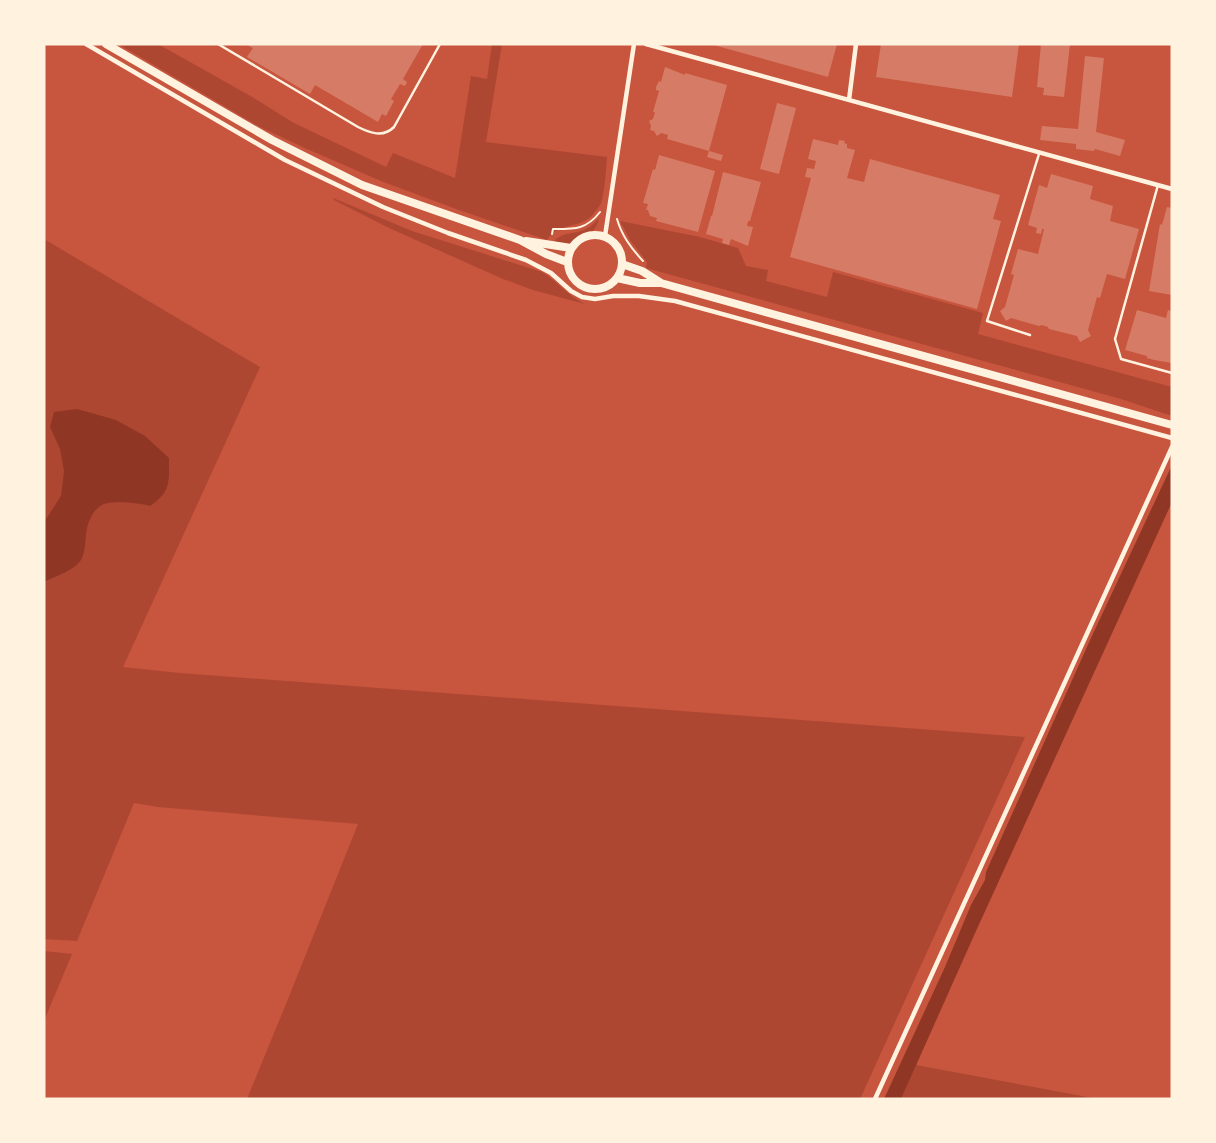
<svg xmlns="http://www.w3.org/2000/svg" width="1216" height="1143" font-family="'PT Sans Narrow',sans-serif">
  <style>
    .green { fill: #ae4732 }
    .water { fill: #8f3625 }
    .building { fill: #d67c66 }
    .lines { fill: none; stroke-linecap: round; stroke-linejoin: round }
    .path { stroke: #fff3e0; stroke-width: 2 }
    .service { stroke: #fff3e0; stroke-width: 2.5 }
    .minor { stroke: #fff3e0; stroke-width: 4.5 }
    .primary { stroke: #fff3e0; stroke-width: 8 }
  </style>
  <rect width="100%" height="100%" fill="#c8553d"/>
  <path class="green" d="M 118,44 L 158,44 L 254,98 L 292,122 L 386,167 L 393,153 L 455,178 L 471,76 L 487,79 L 492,44 L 502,44 L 486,142 L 607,157 C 606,169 605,192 601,203 C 601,204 596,211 595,212 C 581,231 559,220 547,240 L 456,209 L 381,181 L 307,149 L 258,126 Z
    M 333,198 L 412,231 L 542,272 C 558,282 568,296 585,304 L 533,290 L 503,279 L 389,228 L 334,200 Z
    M 599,218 C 597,234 583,235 573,245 L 554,242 C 562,231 574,235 586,229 C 591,227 595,222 599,218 Z
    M 620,221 L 700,237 L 738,248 L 746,266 L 768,270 L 766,281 L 827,297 L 833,272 L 983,313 L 978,334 L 1172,387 L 1172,416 L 1121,399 L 646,268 L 647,262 L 630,240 Z
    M 44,239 L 260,367 L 123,667 L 180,673 L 1025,737 L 860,1099 L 247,1099 L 290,994 L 358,824 L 158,807 L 134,803 L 77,941 L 44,939 Z
    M 44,951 L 72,954 L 44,1021 Z
    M 916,1065 L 1098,1099 L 901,1099 Z"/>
  <path class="water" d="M 77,409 L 116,420 L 145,436 L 169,458 C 169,482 171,492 150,506 C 140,503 111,500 102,505 C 94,509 89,520 87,528 C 85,538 86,551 81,560 C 75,570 54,577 44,582 L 44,520 L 46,519 L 61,496 L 64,471 L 60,449 L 50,427 L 54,412 Z
    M 1172,465 L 1172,502 L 976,931 L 901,1099 L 884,1099 L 945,967 L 971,905 L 985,880 L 986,872 L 1091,638 Z"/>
  <path class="building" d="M 245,44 L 423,44 L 403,79 L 407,82 L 405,86 L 400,84 L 391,99 L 394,101 L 386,116 L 382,114 L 378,122 L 315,85 L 310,94 L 247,57 L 253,48 Z
    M 710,44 L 837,44 L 828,77 Z
    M 881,44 L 1019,44 L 1012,97 L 876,77 Z
    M 1041,44 L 1070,44 L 1064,97 L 1043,95 L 1044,88 L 1037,87 Z
    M 1085,56 L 1104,58 L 1096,132 L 1125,140 L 1120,156 L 1095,149 L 1094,151 L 1076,149 L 1076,144 L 1040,140 L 1042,126 L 1078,129 Z
    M 665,67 L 685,75 L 685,73 L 727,85 L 709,151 L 667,139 L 668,135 L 661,133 L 657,136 L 654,131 L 650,130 L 651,126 L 649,121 L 653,119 L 655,112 L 653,112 L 659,91 L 656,90 L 656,87 L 659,81 L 661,82 Z
    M 777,103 L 796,108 L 779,174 L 760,169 Z
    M 813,139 L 838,145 L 839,140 L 845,141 L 844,143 L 847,144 L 847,148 L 855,150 L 847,178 L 864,182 L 870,159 L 1000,195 L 993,219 L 1001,221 L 977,309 L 790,257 L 811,178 L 805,177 L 807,168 L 814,169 L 816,161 L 808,159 Z
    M 709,151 L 723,155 L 721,161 L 707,157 Z
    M 659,155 L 715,171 L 698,232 L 656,221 L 657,218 L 650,216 L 648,210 L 646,210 L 648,204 L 643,203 L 653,169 L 655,170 Z
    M 723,172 L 761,182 L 750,221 L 748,221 L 747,226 L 753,227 L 748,246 L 731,239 L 729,245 L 722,243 L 723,239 L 706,234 L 711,216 L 712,216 Z
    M 1051,174 L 1093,186 L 1090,199 L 1113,206 L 1110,221 L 1139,229 L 1125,279 L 1107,274 L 1100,298 L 1097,297 L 1088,330 L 1091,336 L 1080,342 L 1077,336 L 1049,329 L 1048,327 L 1042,325 L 1039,326 L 1011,318 L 1006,321 L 1000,311 L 1005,307 L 1014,275 L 1011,274 L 1018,249 L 1038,254 L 1044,229 L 1042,229 L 1041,234 L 1036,233 L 1037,228 L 1028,225 L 1039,185 L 1047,188 Z
    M 1167,207 L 1172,208 L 1172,295 L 1149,291 L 1160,224 L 1162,225 Z
    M 1137,310 L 1166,318 L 1168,310 L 1172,311 L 1172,363 L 1154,360 L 1147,358 L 1147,356 L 1125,350 Z"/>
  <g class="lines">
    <path class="path" d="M 617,219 C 622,236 631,248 643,261
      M 552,234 L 553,229 C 574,229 586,230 600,212"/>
    <path class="service" d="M 218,44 L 358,127 C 370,133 383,138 394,127 L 440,44
      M 1158,185 L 1115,339 L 1121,359 L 1172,373
      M 1030,335 L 987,321 L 1039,154"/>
    <path class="minor" d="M 86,44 L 285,160 L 383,207 L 448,233 L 526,260 L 551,273 L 571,291 L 582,297 L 595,299 L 613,296 L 639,296 L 675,301 L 1172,438
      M 646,44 L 1172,189
      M 849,100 L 856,44
      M 605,236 L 634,44
      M 875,1099 L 1172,447"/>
    <path class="primary" d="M 106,44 L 272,140 L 362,185 L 520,240 L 546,254 L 567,262
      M568 262a27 27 0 1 1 54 0a27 27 0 1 1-54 0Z
      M 526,241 L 571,248
      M 622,264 L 642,271 L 661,283 L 1172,425
      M 617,278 L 640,283 L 661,283"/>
  </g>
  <rect width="1216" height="1143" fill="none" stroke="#fff3e0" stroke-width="91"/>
</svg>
